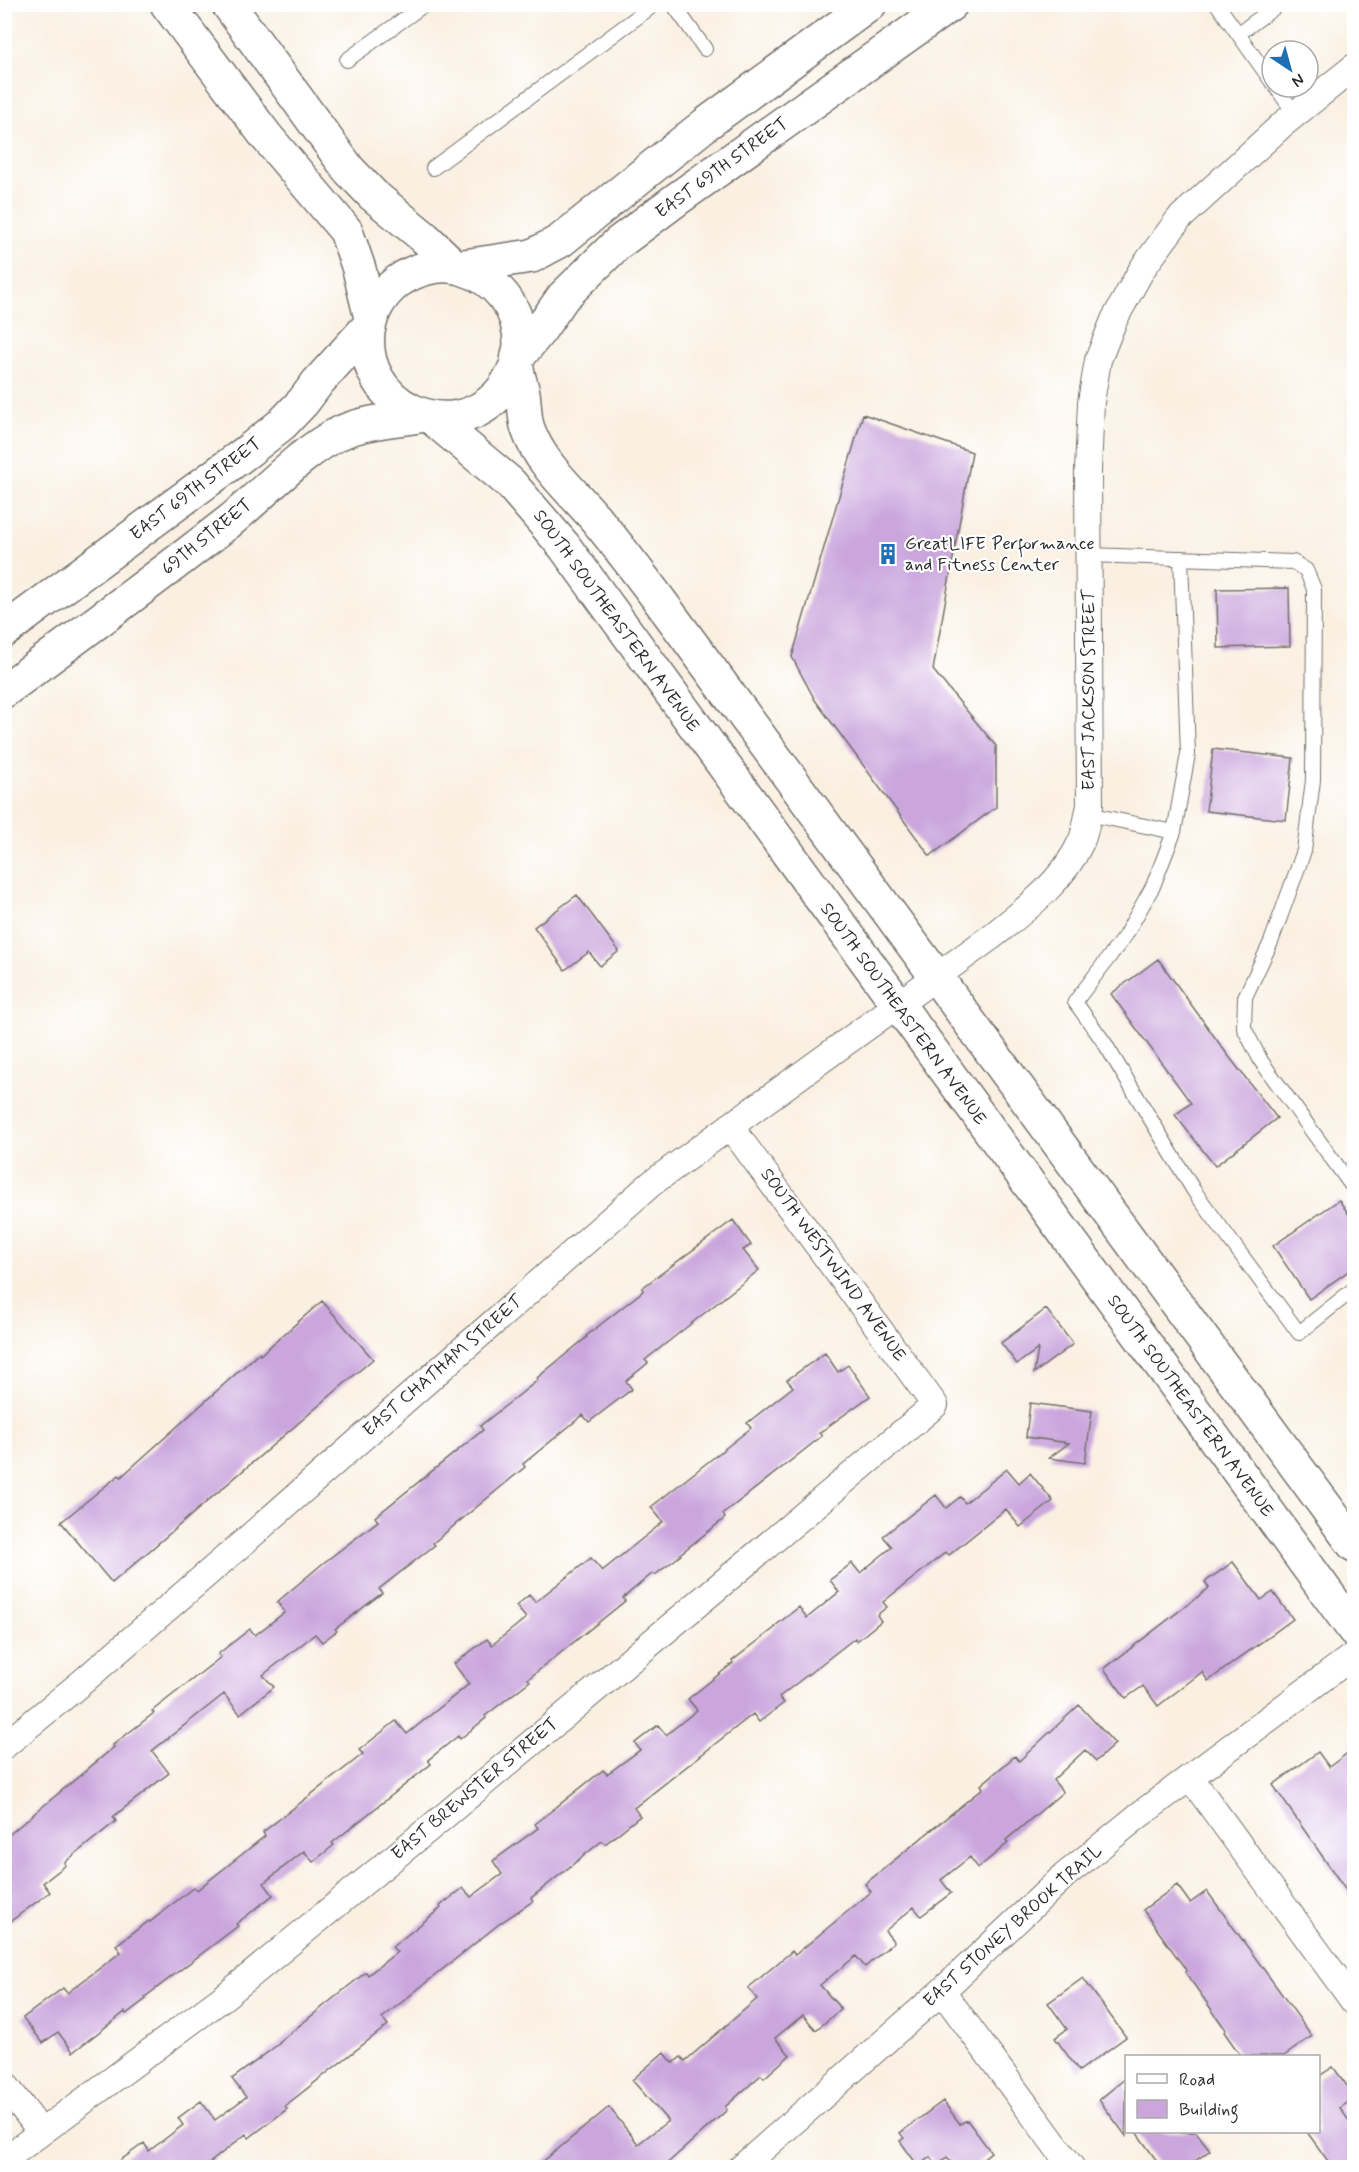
<svg xmlns="http://www.w3.org/2000/svg" width="1359" height="2172" font-family="Mynerve,sans-serif">
  <style>
    .building { fill: #caa6dd }
    .lines { fill: none; stroke-linecap: round; stroke-linejoin: round }
    .lane-casing { stroke: #73706b; stroke-width: 16 }
    .street-casing { stroke: #73706b; stroke-width: 28 }
    .secondary-casing { stroke: #73706b; stroke-width: 36 }
    .lane { stroke: #fff; stroke-width: 14 }
    .street { stroke: #fff; stroke-width: 26 }
    .secondary { stroke: #fff; stroke-width: 33 }
    .labels { text-anchor: middle; dominant-baseline: central; stroke-width: 4.5; stroke-linejoin: round; paint-order: stroke }
    .street-label { font-size: 18px; fill: #2b2b2b; stroke: #fff }
    .poi-label { font-size: 18px; fill: #2b2b2b; stroke: #fff; text-anchor: start }
  </style>
  <rect width="100%" height="100%" fill="#fff"/>
  <filter id="ink" filterUnits="userSpaceOnUse"><feTurbulence type="fractalNoise" baseFrequency=".0167" numOctaves="2"/><feDisplacementMap in="SourceGraphic" scale="12" xChannelSelector="R" yChannelSelector="G"/><feConvolveMatrix kernelMatrix="1 2 1 2 8 2 1 2 1" color-interpolation-filters="sRGB"/></filter>
  <filter id="wash" filterUnits="userSpaceOnUse"><feTurbulence type="fractalNoise" baseFrequency=".008" numOctaves="4" result="noise"/><feDisplacementMap in="SourceGraphic" scale="24" xChannelSelector="R" yChannelSelector="G"/><feGaussianBlur stdDeviation="1.35" result="paint"/><feColorMatrix in="noise" values="0 0 0 0 0 0 0 0 0 0 0 0 0 0 0 0 0 1.4 0 .05"/><feComposite in="paint" operator="in"/></filter>
  <g filter="url(#wash)">
    <rect width="100%" height="100%" fill="#faf0e2"/>
    <g id="blocks">
      <path class="building" d="M 863,414 L 972,452 L 933,670 L 996,746 L 996,807 L 930,856 L 815,700 L 792,657 Z
        M 1289,588 L 1290,646 L 1218,648 L 1217,589 Z
        M 1213,749 L 1293,758 L 1286,820 L 1206,811 Z
        M 577,895 L 619,951 L 600,966 L 589,952 L 565,970 L 534,927 Z
        M 1158,959 L 1227,1054 L 1277,1118 L 1215,1166 L 1175,1115 L 1191,1103 L 1111,994 Z
        M 1339,1200 L 1354,1222 L 1354,1267 L 1309,1299 L 1273,1246 Z
        M 733,1220 L 751,1245 L 743,1250 L 759,1270 L 645,1360 L 648,1363 L 626,1381 L 632,1389 L 589,1422 L 583,1415 L 523,1464 L 525,1467 L 433,1543 L 435,1545 L 379,1589 L 382,1593 L 335,1629 L 337,1631 L 322,1642 L 315,1634 L 263,1675 L 274,1687 L 240,1714 L 224,1694 L 152,1751 L 169,1773 L 113,1817 L 116,1821 L 64,1863 L 66,1865 L 43,1883 L 50,1892 L 4,1926 L 5,1838 L 114,1747 L 113,1745 L 154,1713 L 152,1711 L 221,1657 L 218,1654 L 250,1629 L 255,1635 L 285,1612 L 277,1602 L 322,1564 L 378,1521 L 375,1517 L 483,1430 L 480,1426 L 538,1380 L 537,1378 L 587,1337 L 586,1336 L 643,1291 L 642,1288 Z
        M 322,1301 L 373,1359 L 112,1583 L 61,1522 L 119,1475 L 121,1477 L 259,1353 L 260,1355 Z
        M 1046,1309 L 1073,1344 L 1034,1373 L 1038,1349 L 1017,1364 L 1001,1343 Z
        M 825,1353 L 838,1372 L 848,1365 L 870,1396 L 819,1433 L 822,1436 L 723,1514 L 725,1518 L 680,1554 L 681,1555 L 655,1575 L 653,1573 L 623,1598 L 625,1601 L 528,1679 L 530,1681 L 485,1716 L 486,1718 L 460,1739 L 458,1736 L 428,1760 L 431,1764 L 332,1843 L 334,1845 L 313,1862 L 304,1851 L 264,1883 L 273,1895 L 236,1924 L 238,1926 L 145,1997 L 146,1999 L 126,2014 L 125,2012 L 73,2052 L 58,2032 L 43,2043 L 23,2018 L 63,1988 L 67,1993 L 121,1952 L 116,1945 L 149,1921 L 150,1922 L 194,1887 L 197,1890 L 265,1836 L 263,1832 L 363,1754 L 359,1750 L 396,1721 L 407,1734 L 469,1684 L 454,1664 L 487,1639 L 492,1645 L 526,1618 L 516,1606 L 529,1595 L 535,1602 L 591,1558 L 602,1571 L 663,1522 L 651,1507 L 751,1428 L 747,1423 L 793,1387 L 787,1380 Z
        M 1030,1403 L 1092,1411 L 1085,1463 L 1049,1458 L 1069,1443 L 1026,1437 Z
        M 1007,1469 L 1019,1483 L 1030,1473 L 1053,1501 L 1020,1527 L 1006,1509 L 949,1555 L 946,1552 L 883,1602 L 887,1607 L 877,1615 L 881,1621 L 857,1641 L 855,1638 L 779,1697 L 784,1703 L 759,1722 L 753,1714 L 634,1808 L 640,1816 L 605,1844 L 602,1841 L 531,1898 L 533,1901 L 499,1924 L 382,2018 L 388,2025 L 285,2106 L 287,2109 L 249,2138 L 246,2134 L 203,2168 L 110,2168 L 144,2143 L 149,2151 L 183,2125 L 178,2118 L 201,2101 L 215,2120 L 246,2097 L 232,2079 L 280,2043 L 279,2042 L 366,1972 L 368,1975 L 397,1952 L 392,1947 L 441,1908 L 440,1906 L 463,1888 L 471,1897 L 502,1874 L 493,1861 L 538,1828 L 535,1824 L 603,1770 L 607,1774 L 640,1750 L 635,1743 L 658,1725 L 666,1735 L 697,1710 L 688,1699 L 733,1663 L 732,1661 L 776,1627 L 775,1626 L 799,1607 L 807,1618 L 839,1592 L 830,1580 L 852,1563 L 860,1573 L 892,1547 L 883,1536 L 936,1495 L 946,1508 L 960,1497 L 965,1503 Z
        M 1233,1562 L 1261,1600 L 1273,1592 L 1293,1619 L 1208,1681 L 1202,1672 L 1158,1706 L 1143,1686 L 1126,1698 L 1104,1669 L 1209,1588 L 1205,1582 Z
        M 1079,1705 L 1115,1744 L 1096,1761 L 1085,1750 L 1053,1780 L 1063,1792 L 1006,1840 L 1008,1843 L 978,1868 L 970,1857 L 941,1880 L 951,1893 L 921,1916 L 914,1907 L 885,1931 L 894,1942 L 865,1967 L 856,1956 L 820,1985 L 841,2009 L 816,2030 L 803,2015 L 775,2038 L 790,2055 L 764,2078 L 761,2075 L 725,2107 L 727,2110 L 662,2168 L 535,2168 L 609,2107 L 638,2144 L 668,2121 L 632,2080 L 664,2052 L 673,2063 L 681,2057 L 685,2061 L 757,1999 L 748,1988 L 792,1951 L 795,1955 L 871,1892 L 865,1884 L 983,1788 L 981,1785 L 1015,1756 L 1019,1761 Z
        M 1354,1748 L 1354,1902 L 1273,1785 L 1318,1752 L 1329,1767 Z
        M 1177,1885 L 1190,1903 L 1207,1891 L 1312,2036 L 1284,2056 L 1241,2056 L 1224,2032 L 1226,2030 L 1185,1972 L 1187,1971 L 1143,1910 Z
        M 1083,1978 L 1126,2037 L 1079,2071 L 1055,2038 L 1067,2029 L 1048,2003 Z
        M 1333,2067 L 1354,2095 L 1354,2098 L 1340,2108 L 1354,2128 L 1354,2168 L 1333,2168 L 1307,2132 L 1318,2132 L 1318,2077 Z
        M 1126,2078 L 1126,2136 L 1099,2100 Z
        M 943,2101 L 960,2124 L 967,2120 L 991,2152 L 971,2168 L 955,2168 L 947,2157 L 936,2165 L 930,2157 L 918,2166 L 900,2141 L 904,2138 L 900,2133 Z
        M 1136,2132 L 1196,2132 L 1210,2150 L 1186,2168 L 1162,2168 Z"/>
    </g>
  </g>
  <g filter="url(#ink)">
    <use href="#blocks" fill-opacity="0" stroke="#73706b" stroke-width="1.5"/>
    <g class="lines">
      <defs>
        <path id="lane" d="M 673,4 L 705,49
          M 1217,4 L 1272,82
          M 1238,34 L 1279,4
          M 347,60 L 425,4
          M 1276,87 L 1295,114
          M 433,168 L 655,4
          M 1088,555 L 1293,562 L 1306,570 L 1314,589 L 1313,780 L 1304,851 L 1271,942 L 1245,997 L 1244,1028 L 1261,1061 L 1354,1189
          M 1181,558 L 1188,754 L 1174,832 L 1153,886 L 1125,936 L 1075,1002 L 1104,1042 L 1194,1191 L 1299,1333 L 1354,1289
          M 1088,814 L 1174,832"/>
        <path id="street" d="M 4,1746 L 81,1683 L 245,1541 L 652,1183 L 991,937 C 1025,910 1062,883 1081,842 C 1086,831 1087,817 1090,806 L 1088,471 L 1091,402 L 1098,360 L 1114,320 L 1142,269 L 1179,219 L 1283,124 L 1354,67
          M 1190,1777 L 1354,2002
          M 942,1991 L 1072,2168
          M 4,2083 L 41,2132
          M 4,2160 L 224,1997 L 442,1818 L 935,1405 L 730,1126
          M 741,2168 L 942,1991 L 1064,1876 L 1138,1816 L 1354,1655"/>
        <path id="secondary" d="M 167,4 L 266,136 L 346,231 L 359,269 L 371,318
          M 228,4 L 349,170 L 373,195 L 425,238 L 454,266
          M 457,267 L 532,256 L 560,241 L 706,124 L 870,4
          M 518,357 L 540,330 L 563,297 L 617,244 L 677,199 L 951,4
          M 517,364 C 512,375 507,386 498,395 C 447,448 360,403 368,332 C 371,312 382,294 397,282 C 415,269 439,262 461,268 C 496,278 520,308 520,344 C 520,350 517,356 517,362 C 516,372 521,383 523,393 C 525,405 524,418 528,429 C 540,464 573,492 596,519 C 623,552 649,586 674,620 L 1354,1545
          M 431,417 L 510,483 L 564,546 L 1354,1630
          M 4,631 L 248,451 L 282,424 L 303,402 L 318,382 L 369,326
          M 4,691 C 80,635 156,579 230,521 C 263,494 303,450 340,433 C 365,421 397,420 424,415"/>
      </defs>
      <use href="#lane" class="lane-casing"/>
      <use href="#street" class="street-casing"/>
      <use href="#secondary" class="secondary-casing"/>
      <use href="#lane" class="lane"/>
      <use href="#street" class="street"/>
      <use href="#secondary" class="secondary"/>
    </g>
  </g>
  <defs>
    <symbol id="building-bare" viewBox="-9 -9 18 18"><path d="M-4-6H4V6H1V3H-1V6H-4ZM-2.5-4.3h1.7v1.8h-1.7ZM.8-4.3h1.7v1.8H.8ZM-2.5-1h1.7V.8h-1.7ZM.8-1h1.7V.8H.8Z" fill="#1f6fb2" stroke="#fff" stroke-width="2.5" paint-order="stroke"/></symbol>
  </defs>
  <g fill-rule="evenodd">
    <use href="#building-bare" x="873" y="539" width="30" height="30"/>
  </g>
  <g class="labels">
    <g class="street-label">
      <text transform="translate(722 168) rotate(-36)">EAST 69TH STREET</text>
      <text transform="translate(196 489) rotate(-37)">EAST 69TH STREET</text>
      <text transform="translate(207 537) rotate(-39)">69TH STREET</text>
      <text transform="translate(616 621) rotate(54)">SOUTH SOUTHEASTERN AVENUE</text>
      <text transform="translate(1089 690) rotate(-90)">EAST JACKSON STREET</text>
      <text transform="translate(903 1014) rotate(54)">SOUTH SOUTHEASTERN AVENUE</text>
      <text transform="translate(833 1265) rotate(54)">SOUTH WESTWIND AVENUE</text>
      <text transform="translate(443 1366) rotate(-41)">EAST CHATHAM STREET</text>
      <text transform="translate(1190 1406) rotate(54)">SOUTH SOUTHEASTERN AVENUE</text>
      <text transform="translate(475 1789) rotate(-40)">EAST BREWSTER STREET</text>
      <text transform="translate(1013 1926) rotate(-42)">EAST STONEY BROOK TRAIL</text>
    </g>
    <g class="poi-label">
      <text x="905" y="544">GreatLIFE Performance<tspan x="905" dy="21">and Fitness Center</tspan></text>
    </g>
  </g>
  <rect width="1359" height="2172" fill="none" stroke="#fff" stroke-width="24"/>
  <rect x="1125" y="2055" width="195" height="78" fill="#ffffff" stroke="#aaaaaa" stroke-width="1.5"/>
  <rect x="1137" y="2074" width="30" height="9" fill="#ffffff" stroke="#aaaaaa" stroke-width="1.5"/>
  <text x="1179" y="2085" font-size="18" fill="#2b2b2b">Road</text>
  <rect x="1137" y="2100" width="30" height="18" fill="#caa6dd" stroke="#aaaaaa" stroke-width="1.5"/>
  <text x="1179" y="2115" font-size="18" fill="#2b2b2b">Building</text>
  <g transform="translate(1290 69) rotate(144)"><circle r="28" fill="#ffffff" stroke="#aaaaaa" stroke-width="1.5"/>
  <path d="M0-4.5L10 22L0 15L-10 22Z" fill="#1f6fb2"/>
  <text y="-9" font-size="16" font-weight="bold" text-anchor="middle" fill="#2b2b2b">N</text>
  </g>
</svg>
